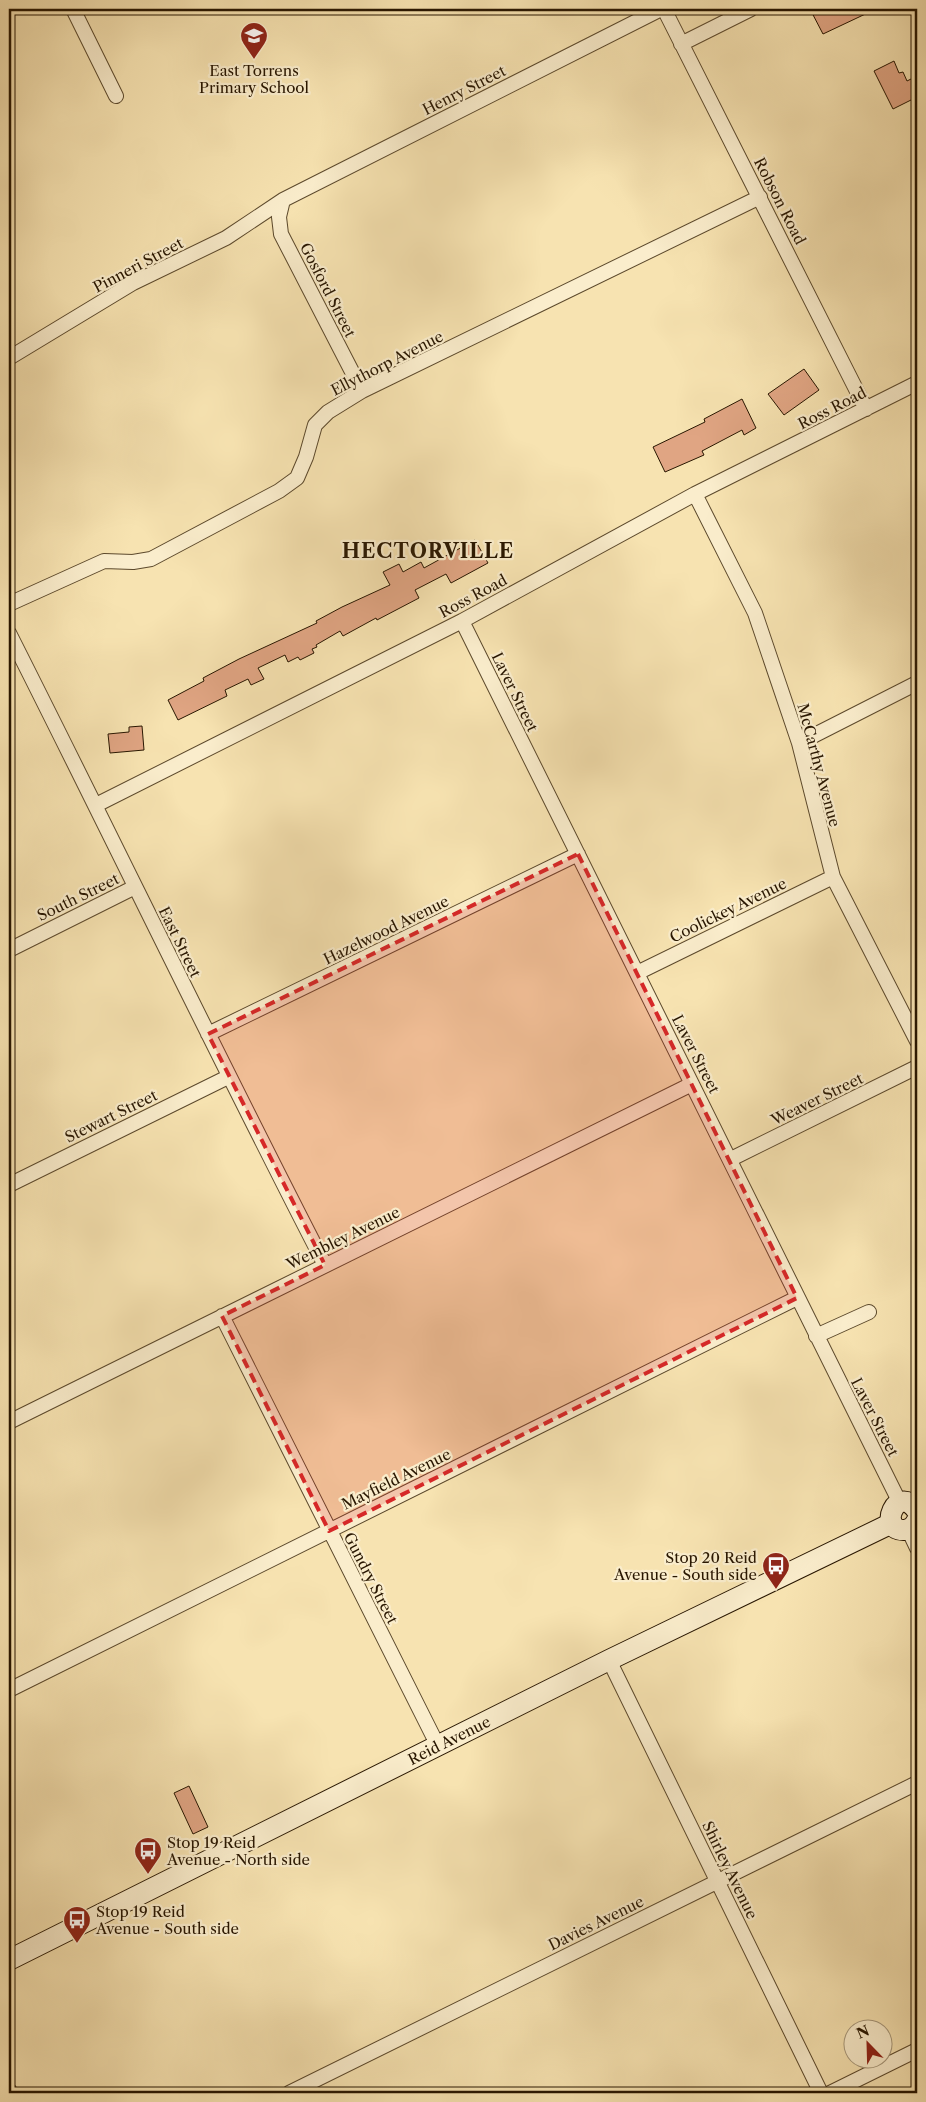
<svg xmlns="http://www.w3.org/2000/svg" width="926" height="2102" font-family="'Libre Caslon Text',serif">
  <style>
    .building { fill: #e0a583; stroke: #281600 }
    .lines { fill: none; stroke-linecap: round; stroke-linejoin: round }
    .street-casing { stroke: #5c492c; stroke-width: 16 }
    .secondary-casing { stroke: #281600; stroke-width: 22 }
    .street { stroke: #faedcc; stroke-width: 14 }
    .secondary { stroke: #faedcc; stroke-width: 20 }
    .marked { fill: #d62828; fill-opacity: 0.2; stroke: #d62828; stroke-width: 4; stroke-dasharray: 10 6; stroke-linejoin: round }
    .labels { text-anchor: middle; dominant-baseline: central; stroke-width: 4.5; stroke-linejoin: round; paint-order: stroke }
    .poi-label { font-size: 15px; fill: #281600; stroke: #faedcc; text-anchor: start }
    .street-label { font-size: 15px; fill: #281600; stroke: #faedcc }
    .district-label { font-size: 20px; font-weight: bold; letter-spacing: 1px; fill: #281600; stroke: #faedcc }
  </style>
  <rect width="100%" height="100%" fill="#f7e3b1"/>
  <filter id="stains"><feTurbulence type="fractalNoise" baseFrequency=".004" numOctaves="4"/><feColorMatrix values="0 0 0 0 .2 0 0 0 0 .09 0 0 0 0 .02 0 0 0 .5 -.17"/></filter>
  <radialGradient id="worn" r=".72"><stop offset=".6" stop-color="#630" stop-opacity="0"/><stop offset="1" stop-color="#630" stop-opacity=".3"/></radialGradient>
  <path class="building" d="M 810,9 L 876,9 L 823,34 Z
    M 894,61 L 899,73 L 903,72 L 907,81 L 917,76 L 917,97 L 893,109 L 874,71 Z
    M 804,369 L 819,390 L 784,415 L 768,394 Z
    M 742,399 L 756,428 L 744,435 L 742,430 L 702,451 L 704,455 L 665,472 L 653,447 L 705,422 L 704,419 Z
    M 475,540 L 488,563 L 451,583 L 446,574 L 415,590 L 419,598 L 377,620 L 376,618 L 343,636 L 340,631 L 316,645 L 317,647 L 312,649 L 314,653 L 300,660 L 298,657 L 288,662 L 285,655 L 258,668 L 264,679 L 251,685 L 248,679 L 225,690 L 227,696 L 178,720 L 168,700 L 204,681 L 203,678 L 239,659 L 317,623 L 316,621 L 342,607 L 390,585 L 383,572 L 399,564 L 403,572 L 421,562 L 424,568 Z
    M 142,726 L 144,750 L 110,753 L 108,734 L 129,732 L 129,727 Z
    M 189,1786 L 208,1827 L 193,1834 L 174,1793 Z"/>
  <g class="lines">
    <defs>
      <path id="street" d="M 73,9 L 116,96
        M 664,9 L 866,409
        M 681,44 L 751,9
        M 283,200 L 279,217 L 281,234 L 362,391
        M 9,358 L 133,283 L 226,238 L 283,200 L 661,9
        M 695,494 L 755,613 L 799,743 L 833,877 L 917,1041
        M 9,604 L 104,561 L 133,562 L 151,559 L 279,491 L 297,478 L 306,457 L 315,425 L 328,412 L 362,391 L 760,197
        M 462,621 L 900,1503
        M 9,633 C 115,843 217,1056 325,1265
        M 799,743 L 917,683
        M 96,805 L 462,621 L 695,494 L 917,383
        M 9,950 L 135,887
        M 637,973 L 833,877
        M 208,1034 L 578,854
        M 731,1159 L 917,1067
        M 9,1185 L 228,1077
        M 222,1316 L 438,1746
        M 816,1336 L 869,1312
        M 9,1422 L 692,1084
        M 908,1529 L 917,1548
        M 609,1660 L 821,2093
        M 9,1690 L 797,1298
        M 9,2090 L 11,2093
        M 289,2093 L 917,1783
        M 830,2093 L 917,2050"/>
      <g id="secondary">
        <path d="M 917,1511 C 897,1481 876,1532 905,1530 C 911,1529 915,1526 917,1520"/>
        <path id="s1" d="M 9,1960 L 609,1660 L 892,1523"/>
      </g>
    </defs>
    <use href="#street" class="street-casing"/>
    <use href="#secondary" class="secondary-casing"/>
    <use href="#street" class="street"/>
    <use href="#secondary" class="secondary"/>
  </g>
  <path class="marked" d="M 578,854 L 797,1298 L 329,1531 L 222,1316 L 325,1265 L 208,1034 Z"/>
  <defs>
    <symbol id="school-pin" viewBox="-11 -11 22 30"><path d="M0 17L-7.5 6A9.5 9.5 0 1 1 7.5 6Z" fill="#8f2418" stroke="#faedcc"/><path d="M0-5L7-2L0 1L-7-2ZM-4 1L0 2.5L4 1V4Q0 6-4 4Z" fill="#fff"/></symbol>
    <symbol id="bus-pin" viewBox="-11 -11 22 30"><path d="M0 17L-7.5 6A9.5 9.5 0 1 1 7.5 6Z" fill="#8f2418" stroke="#faedcc"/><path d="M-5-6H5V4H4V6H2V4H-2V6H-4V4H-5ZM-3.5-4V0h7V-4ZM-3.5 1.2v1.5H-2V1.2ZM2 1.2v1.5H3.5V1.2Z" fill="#fff"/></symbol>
  </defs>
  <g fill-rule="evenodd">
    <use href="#school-pin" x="238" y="20" width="32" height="43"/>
    <use href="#bus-pin" x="760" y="1550" width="32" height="43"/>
    <use href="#bus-pin" x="132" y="1835" width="32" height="43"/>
    <use href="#bus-pin" x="61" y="1904" width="32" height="43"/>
  </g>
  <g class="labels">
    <g class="poi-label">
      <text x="254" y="70" text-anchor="middle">East Torrens<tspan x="254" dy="17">Primary School</tspan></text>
      <text x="757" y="1557" text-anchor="end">Stop 20 Reid<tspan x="757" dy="17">Avenue - South side</tspan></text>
      <text x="167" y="1842">Stop 19 Reid<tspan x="167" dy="17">Avenue - North side</tspan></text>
      <text x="96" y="1911">Stop 19 Reid<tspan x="96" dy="17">Avenue - South side</tspan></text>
    </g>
    <g class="street-label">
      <text transform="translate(464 90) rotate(-27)">Henry Street</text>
      <text transform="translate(780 201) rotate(63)">Robson Road</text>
      <text transform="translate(138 265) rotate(-28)">Pinneri Street</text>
      <text transform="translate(328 290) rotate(63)">Gosford Street</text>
      <text transform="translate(387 363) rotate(-27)">Ellythorp Avenue</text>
      <text transform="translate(832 408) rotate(-27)">Ross Road</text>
      <text transform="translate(473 596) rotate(-28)">Ross Road</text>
      <text transform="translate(515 692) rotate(64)">Laver Street</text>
      <text transform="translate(819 765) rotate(75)">McCarthy Avenue</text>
      <text transform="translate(78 897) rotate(-26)">South Street</text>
      <text transform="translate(728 910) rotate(-26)">Coolickey Avenue</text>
      <text transform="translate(386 930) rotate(-26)">Hazelwood Avenue</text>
      <text transform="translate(180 942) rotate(64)">East Street</text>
      <text transform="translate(696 1054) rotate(63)">Laver Street</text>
      <text transform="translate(817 1099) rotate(-26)">Weaver Street</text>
      <text transform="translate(111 1116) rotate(-26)">Stewart Street</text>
      <text transform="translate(343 1238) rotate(-26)">Wembley Avenue</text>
      <text transform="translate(875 1417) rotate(63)">Laver Street</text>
      <text transform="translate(396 1479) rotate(-26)">Mayfield Avenue</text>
      <text transform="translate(371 1578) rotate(63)">Gundry Street</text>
      <text stroke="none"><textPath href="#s1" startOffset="492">Reid Avenue</textPath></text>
      <text transform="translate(730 1870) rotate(64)">Shirley Avenue</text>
      <text transform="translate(596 1923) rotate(-26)">Davies Avenue</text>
    </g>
    <g class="district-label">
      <text x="428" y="551">HECTORVILLE</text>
    </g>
  </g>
  <rect width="926" height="2102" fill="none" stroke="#f7e3b1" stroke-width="30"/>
  <rect x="10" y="10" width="906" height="2082" fill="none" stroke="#281600" stroke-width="2.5"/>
  <rect x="15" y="15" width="896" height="2072" fill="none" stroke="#281600"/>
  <g transform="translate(868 2044) rotate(337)"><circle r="24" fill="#faedcc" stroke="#a6977a"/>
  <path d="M0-4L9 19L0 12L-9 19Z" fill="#8f2418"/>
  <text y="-8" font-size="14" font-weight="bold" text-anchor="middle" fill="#281600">N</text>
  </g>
  <rect width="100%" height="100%" filter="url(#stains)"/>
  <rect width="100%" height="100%" fill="url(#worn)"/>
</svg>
